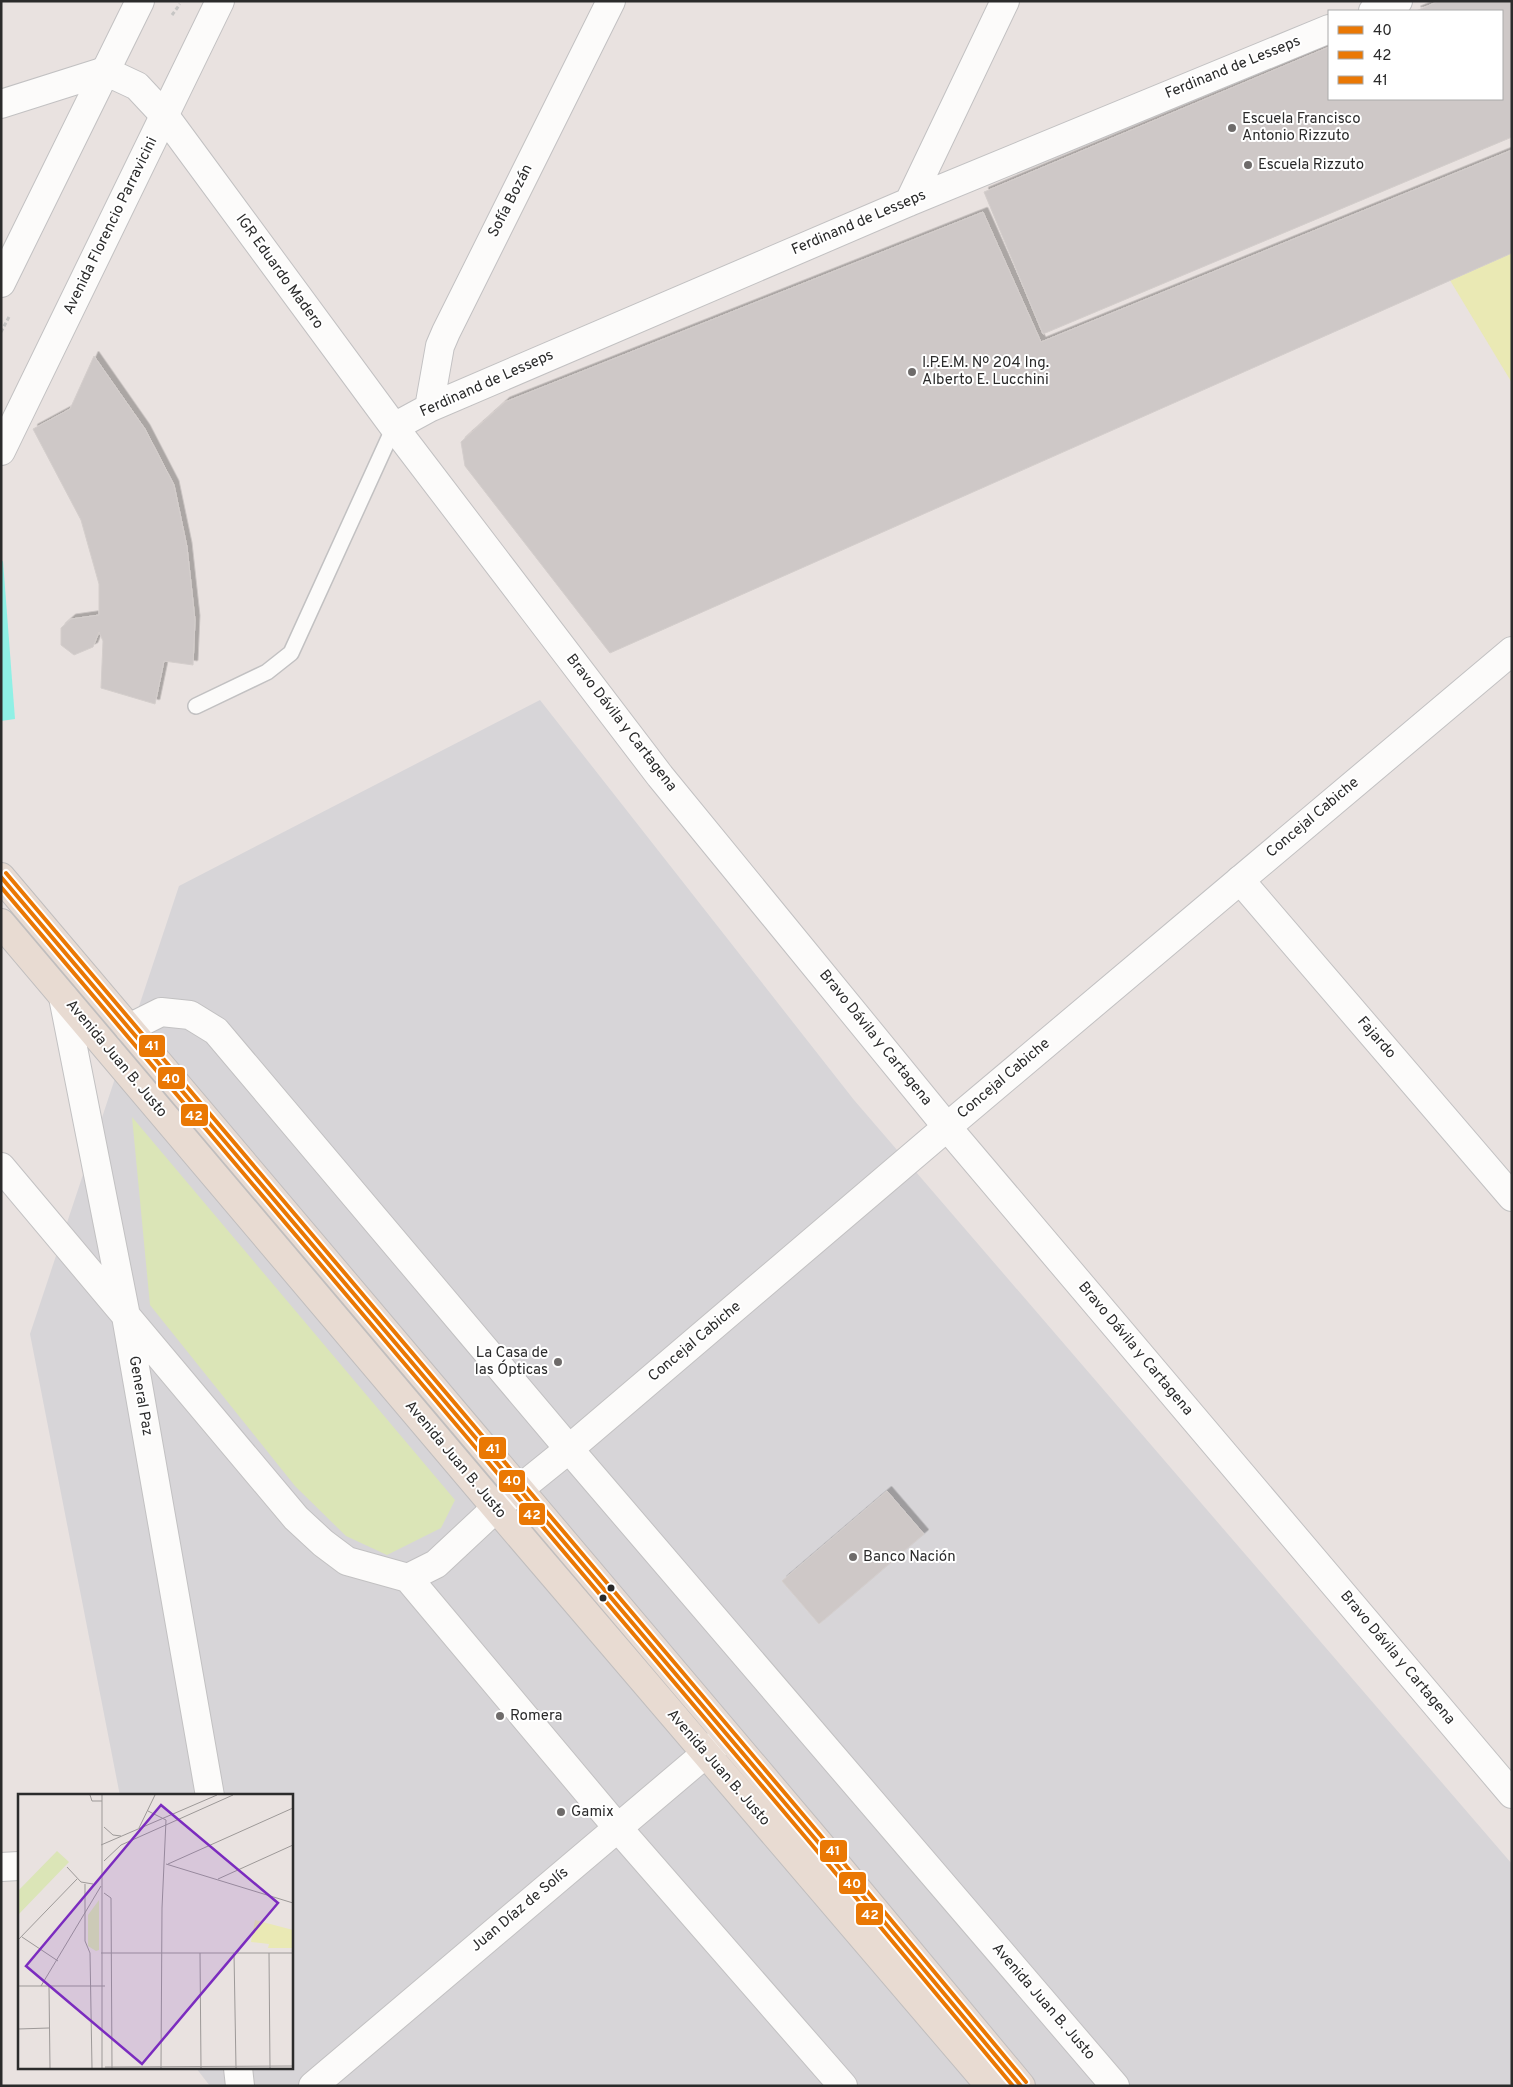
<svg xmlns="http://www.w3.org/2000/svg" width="1513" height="2087" font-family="Overpass,sans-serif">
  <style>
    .industrial { fill: #d7d5d8 }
    .green { fill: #dbe5b7 }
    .pitch { fill: #eae9b4 }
    .water { fill: #8ff0e5 }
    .building { fill: #cec8c7; stroke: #d4cecc; filter: url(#shadow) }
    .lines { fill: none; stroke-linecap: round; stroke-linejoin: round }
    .lane-casing { stroke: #c2c1c2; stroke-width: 18 }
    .street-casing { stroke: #c2c1c2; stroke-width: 30 }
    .secondary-casing { stroke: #c2c1c2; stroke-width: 30 }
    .primary-casing { stroke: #c0bebe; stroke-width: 30 }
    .path { stroke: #c6c5c4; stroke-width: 3; stroke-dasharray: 4 2.5; stroke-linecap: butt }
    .lane { stroke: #fcfbfa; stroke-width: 15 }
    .street { stroke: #fcfbfa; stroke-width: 28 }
    .secondary { stroke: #fcfbfa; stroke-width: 28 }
    .primary { stroke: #e8dbd2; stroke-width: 28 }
    .bus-1-casing { stroke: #fff; stroke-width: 8 }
    .bus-2-casing { stroke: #fff; stroke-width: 8 }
    .bus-3-casing { stroke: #fff; stroke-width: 8 }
    .bus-1 { stroke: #ea7804; stroke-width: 4 }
    .bus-2 { stroke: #ea7804; stroke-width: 4 }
    .bus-3 { stroke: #ea7804; stroke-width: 4 }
    .poi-dot { fill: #6e6b6a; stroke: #fff; stroke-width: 2 }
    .bus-dot { fill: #2b2b2b; stroke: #fff; stroke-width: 2 }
    .labels { text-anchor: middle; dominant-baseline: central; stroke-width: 4; stroke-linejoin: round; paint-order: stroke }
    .street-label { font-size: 15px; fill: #2b2b2b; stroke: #fff }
    .poi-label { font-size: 15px; fill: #2b2b2b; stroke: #fff; text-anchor: start }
    .inset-road { fill: none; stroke: #9d9998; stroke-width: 1 }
    .view { fill: #7b2cbf; fill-opacity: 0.15; stroke: #7b2cbf; stroke-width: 2.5 }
    .inset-edge { fill: none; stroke: #2b2b2b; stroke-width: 2.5 }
    .line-badge { stroke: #fff; stroke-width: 2 }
    .badge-label { font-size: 14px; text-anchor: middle; font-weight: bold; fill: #fff }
  </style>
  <defs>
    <filter id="shadow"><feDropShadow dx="4.5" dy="-4.5" stdDeviation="0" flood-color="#0004"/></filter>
  </defs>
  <rect width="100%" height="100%" fill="#e9e2e0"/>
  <path class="industrial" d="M 540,700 L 854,1100 L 1512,1864 L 1512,2086 L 210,2086 L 196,2068 L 291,2068 L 291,1796 L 120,1796 L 30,1334 L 179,886 Z"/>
  <path class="green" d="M 132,1117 L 455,1500 L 441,1528 L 387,1555 L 346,1536 L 295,1486 L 150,1305 Z"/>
  <path class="pitch" d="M 1512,251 L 1512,383 L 1448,277 Z"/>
  <path class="water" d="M 3,561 L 15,719 L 1,721 L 1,562 Z"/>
  <path class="building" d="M 1439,1 L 1512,1 L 1512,137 L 1043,334 L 984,192 L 1329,47 L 1329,99 L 1502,99 L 1502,11 L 1416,11 Z
    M 1512,150 L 1512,253 L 610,653 L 465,466 L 461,442 L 505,402 L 983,212 L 1041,342 Z
    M 94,356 L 145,429 L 174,485 L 187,547 L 195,620 L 193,665 L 164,661 L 155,704 L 101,688 L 103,641 L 99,632 L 93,647 L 74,655 L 61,645 L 61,628 L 71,619 L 99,615 L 99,584 L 81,520 L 33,429 L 70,409 Z
    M 887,1491 L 924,1534 L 819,1624 L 782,1581 Z"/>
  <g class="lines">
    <defs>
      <path id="lane" d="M 196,706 L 267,672 L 291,653 L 394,427"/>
      <path id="street" d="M 1373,11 L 1398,1
        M 1,104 L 105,71 L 137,86 L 165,116 L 394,427 L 660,776 L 947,1127 L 1512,1794
        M 909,202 L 1005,1
        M 429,408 L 440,346 L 446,332 L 611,1
        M 394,427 L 429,408 L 909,202 L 1329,29
        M 1240,880 L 1512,1197
        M 63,997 L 126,1316 L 210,1796
        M 129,1028 L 161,1012 L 190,1015 L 216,1031 L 569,1449 L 1115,2086
        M 1,1167 L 296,1518 L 323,1543 L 347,1561 L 408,1578 L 436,1564 L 496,1508
        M 408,1578 L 617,1827 L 843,2086
        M 1,1867 L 19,1866
        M 238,2068 L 240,2086
        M 313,2086 L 724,1738"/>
      <path id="secondary" d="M 1,283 L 140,1
        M 1,451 L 220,1
        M 496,1508 L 569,1449 L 947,1127 L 1512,651"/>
      <path id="primary" d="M 1,877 L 817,1841 L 1021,2086
        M 1,923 L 496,1508 L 990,2086"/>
    </defs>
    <use href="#lane" class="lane-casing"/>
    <use href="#street" class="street-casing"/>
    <use href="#secondary" class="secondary-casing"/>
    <use href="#primary" class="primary-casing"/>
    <path class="path" d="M 172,15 L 180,4
      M 1,332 L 10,315"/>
    <use href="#lane" class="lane"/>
    <use href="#street" class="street"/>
    <use href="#secondary" class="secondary"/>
    <use href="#primary" class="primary"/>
    <defs>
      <path id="bus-1" d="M 1,877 L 817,1841 L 1021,2086"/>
      <path id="bus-2" d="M 1,887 L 812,1845 L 1013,2086"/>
      <path id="bus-3" d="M 6,873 L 822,1837 L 1026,2082"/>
    </defs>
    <use href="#bus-1" class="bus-1-casing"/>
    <use href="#bus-2" class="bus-2-casing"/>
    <use href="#bus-3" class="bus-3-casing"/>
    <use href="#bus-1" class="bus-1"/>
    <use href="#bus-2" class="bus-2"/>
    <use href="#bus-3" class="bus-3"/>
  </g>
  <g class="poi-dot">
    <circle cx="1232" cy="128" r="5"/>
    <circle cx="1248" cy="165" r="5"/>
    <circle cx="912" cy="372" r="5"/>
    <circle cx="558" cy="1362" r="5"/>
    <circle cx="853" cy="1557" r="5"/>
    <circle cx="500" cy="1716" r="5"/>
    <circle cx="561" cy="1812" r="5"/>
  </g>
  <g class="bus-dot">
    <circle cx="611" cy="1588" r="4.5"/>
    <circle cx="603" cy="1598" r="4.5"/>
  </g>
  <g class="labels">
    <g class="street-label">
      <text transform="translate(1233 68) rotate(-22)">Ferdinand de Lesseps</text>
      <text transform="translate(511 201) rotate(-63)">Sofía Bozán</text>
      <text transform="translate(859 223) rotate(-23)">Ferdinand de Lesseps</text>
      <text transform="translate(111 226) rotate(-64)">Avenida Florencio Parravicini</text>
      <text transform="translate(279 272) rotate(54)">IGR Eduardo Madero</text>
      <text transform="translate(487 384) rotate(-24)">Ferdinand de Lesseps</text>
      <text transform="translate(621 723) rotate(52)">Bravo Dávila y Cartagena</text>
      <text transform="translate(1313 818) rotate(-40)">Concejal Cabiche</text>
      <text transform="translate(875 1038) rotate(51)">Bravo Dávila y Cartagena</text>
      <text transform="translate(1376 1038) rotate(49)">Fajardo</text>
      <text transform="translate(116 1059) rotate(50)">Avenida Juan B. Justo</text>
      <text transform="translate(1004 1079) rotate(-40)">Concejal Cabiche</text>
      <text transform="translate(695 1342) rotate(-40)">Concejal Cabiche</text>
      <text transform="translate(1135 1349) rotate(50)">Bravo Dávila y Cartagena</text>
      <text transform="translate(140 1396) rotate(80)">General Paz</text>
      <text transform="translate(455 1460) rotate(50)">Avenida Juan B. Justo</text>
      <text transform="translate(1397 1658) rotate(50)">Bravo Dávila y Cartagena</text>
      <text transform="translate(718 1768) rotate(49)">Avenida Juan B. Justo</text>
      <text transform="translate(520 1910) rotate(-40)">Juan Díaz de Solís</text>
      <text transform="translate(1043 2002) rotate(49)">Avenida Juan B. Justo</text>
    </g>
    <g class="poi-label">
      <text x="1242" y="119">Escuela Francisco<tspan x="1242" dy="17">Antonio Rizzuto</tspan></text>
      <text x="1258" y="165">Escuela Rizzuto</text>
      <text x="922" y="363">I.P.E.M. Nº 204 Ing.<tspan x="922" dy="17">Alberto E. Lucchini</tspan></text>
      <text x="548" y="1353" text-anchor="end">La Casa de<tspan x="548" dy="17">las Ópticas</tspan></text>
      <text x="863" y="1557">Banco Nación</text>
      <text x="510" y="1716">Romera</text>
      <text x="571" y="1812">Gamix</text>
    </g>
  </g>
  <g transform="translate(18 1794)">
    <rect width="275" height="275" fill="#e9e2e0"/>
    <path d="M 39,57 L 51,68 L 0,121 L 0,97 ZM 81,106 L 81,156 L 78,157 L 70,152 L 70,121 Z" fill="#dbe5b7"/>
    <path d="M 237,126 L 275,136 L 275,154 L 250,154 L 251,150 L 233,148 Z" fill="#eae9b4"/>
    <path class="inset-road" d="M 72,1 L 74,7 L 84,7M 130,17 L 148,26 L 144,114 L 143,274M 86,33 L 95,41 L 103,42M 121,34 L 137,1M 83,51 L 199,1M 86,67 L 103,51 L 215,1M 148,70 L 275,109M 150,70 L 275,14M 49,73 L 63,88 L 75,90M 200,85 L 275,51M 67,90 L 67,147 L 72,159M 86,99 L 93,104 L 94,274M 4,143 L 40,167M 0,146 L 59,85M 72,159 L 74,274M 83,159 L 275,159M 182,159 L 183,274M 216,159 L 218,274M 251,159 L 252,274M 0,192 L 87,192M 23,192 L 83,92M 31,192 L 32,274M 0,235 L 31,234M 87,273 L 275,272M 84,274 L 84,1"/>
    <path class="view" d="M 143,11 L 260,109 L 124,270 L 8,172 Z"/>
    <rect width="275" height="275" class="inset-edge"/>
  </g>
  <g class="line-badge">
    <rect x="138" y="1034" width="28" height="24" rx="5" fill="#ea7804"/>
    <rect x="157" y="1066" width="29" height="24" rx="5" fill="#ea7804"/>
    <rect x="180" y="1103" width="29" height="24" rx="5" fill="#ea7804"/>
    <rect x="478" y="1436" width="29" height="24" rx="5" fill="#ea7804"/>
    <rect x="498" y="1469" width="28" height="24" rx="5" fill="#ea7804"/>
    <rect x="518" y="1502" width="28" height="24" rx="5" fill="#ea7804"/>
    <rect x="819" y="1839" width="29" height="24" rx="5" fill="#ea7804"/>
    <rect x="838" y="1871" width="29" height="24" rx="5" fill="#ea7804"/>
    <rect x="855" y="1902" width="29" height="24" rx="5" fill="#ea7804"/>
  </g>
  <g class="badge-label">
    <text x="152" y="1050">41</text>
    <text x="171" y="1083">40</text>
    <text x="194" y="1120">42</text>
    <text x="493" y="1453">41</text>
    <text x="512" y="1485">40</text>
    <text x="532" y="1519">42</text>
    <text x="833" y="1855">41</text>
    <text x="852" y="1888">40</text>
    <text x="870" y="1919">42</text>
  </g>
  <rect width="1513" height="2087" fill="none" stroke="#2b2b2b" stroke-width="5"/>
  <rect x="1328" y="10" width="175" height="90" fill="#ffffff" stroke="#aaaaaa"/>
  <rect x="1338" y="26" width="25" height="8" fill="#ea7804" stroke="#aaaaaa"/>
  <text x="1373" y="35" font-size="15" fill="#2b2b2b">40</text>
  <rect x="1338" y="51" width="25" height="8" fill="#ea7804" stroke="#aaaaaa"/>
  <text x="1373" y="60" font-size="15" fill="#2b2b2b">42</text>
  <rect x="1338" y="76" width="25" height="8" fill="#ea7804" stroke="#aaaaaa"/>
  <text x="1373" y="85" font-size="15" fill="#2b2b2b">41</text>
</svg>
